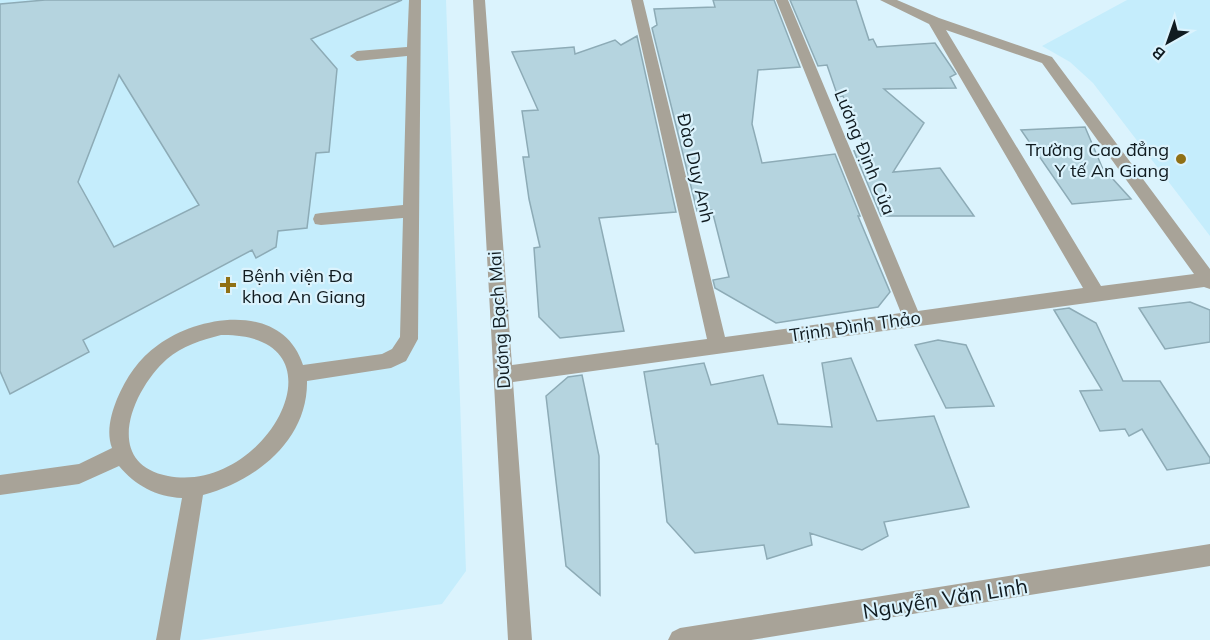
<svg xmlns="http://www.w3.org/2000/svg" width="1210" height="640" font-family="Mulish,sans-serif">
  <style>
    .built { fill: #c5edfc }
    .building { fill: #b5d4df; stroke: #8dabb6; stroke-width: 1.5; fill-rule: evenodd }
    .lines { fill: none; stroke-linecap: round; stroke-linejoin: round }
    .service { fill: #a8a398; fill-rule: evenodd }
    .minor { fill: #a8a398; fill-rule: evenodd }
    .tertiary { fill: #a8a398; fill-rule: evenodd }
    .poi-dot { fill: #907015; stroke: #dbf3fd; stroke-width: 2 }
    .labels { text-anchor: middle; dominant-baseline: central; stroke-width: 4.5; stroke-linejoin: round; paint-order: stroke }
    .poi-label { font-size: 18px; fill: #101b20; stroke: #dbf3fd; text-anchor: end }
    .street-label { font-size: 18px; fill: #101b20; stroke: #dbf3fd }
    .near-street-label { font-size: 21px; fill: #101b20; stroke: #dbf3fd }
  </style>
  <rect width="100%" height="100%" fill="#dbf3fd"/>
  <path class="built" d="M 0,0 L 446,0 L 466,571 L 442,604 L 200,640 L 0,640 Z
    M 1127,0 L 1210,0 L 1210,236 L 1093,83 L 1070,62 L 1042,46 Z"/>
  <path class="building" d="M 45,0 L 402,0 L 311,39 L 337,69 L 329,152 L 316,153 L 307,228 L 278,231 L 276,247 L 256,258 L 252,250 L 83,340 L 89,352 L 10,394 L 0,371 L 0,4 ZM 119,75 L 199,205 L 114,247 L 78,182 Z
    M 713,0 L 774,0 L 800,67 L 758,70 L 752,124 L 762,163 L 835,154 L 860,216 L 858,216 L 890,292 L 878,307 L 776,323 L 715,288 L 713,280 L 729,277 L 712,210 L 697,211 L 652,28 L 657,25 L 654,9 L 715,7 Z
    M 790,0 L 856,0 L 869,40 L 873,39 L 877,47 L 935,43 L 956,74 L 950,77 L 956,88 L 884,89 L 924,123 L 893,172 L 940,168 L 974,216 L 881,216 L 854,151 L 866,150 L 843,96 L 838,97 L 827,65 L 818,66 Z
    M 637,36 L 676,212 L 599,218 L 624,331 L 560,338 L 539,317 L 534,248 L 540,247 L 529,199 L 523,157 L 529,157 L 522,111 L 538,110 L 512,52 L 574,47 L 575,54 L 615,40 L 621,45 Z
    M 1085,127 L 1102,167 L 1131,199 L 1072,204 L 1021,130 Z
    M 1190,302 L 1210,310 L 1210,342 L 1165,349 L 1139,308 Z
    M 1069,308 L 1096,323 L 1123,381 L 1160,381 L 1210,458 L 1210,463 L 1167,470 L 1142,429 L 1129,436 L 1125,429 L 1100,431 L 1080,391 L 1102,390 L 1054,310 Z
    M 938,340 L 966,345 L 994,406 L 946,408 L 915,345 Z
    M 851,358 L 877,421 L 934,416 L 969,507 L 884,522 L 888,536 L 862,550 L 810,533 L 812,545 L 767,559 L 764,545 L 695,553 L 667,522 L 658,444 L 656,444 L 644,372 L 704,363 L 711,385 L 763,375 L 778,424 L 832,427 L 822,363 Z
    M 582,375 L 599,456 L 600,595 L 566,566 L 546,396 L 568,377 Z"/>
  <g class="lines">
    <path class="service" d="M 409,0 L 421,0 L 418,339 L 406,361 L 391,368 L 307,381 C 308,440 256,481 203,495 L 180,640 L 156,640 L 182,498 C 156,497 135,485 119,466 L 79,484 L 0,495 L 0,475 L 79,464 L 112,448 C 106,432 111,414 117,399 C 126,378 139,358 158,345 C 200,314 283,302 303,365 L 382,354 L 392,349 L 400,337 L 403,218 L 321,225 L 315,224 L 313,219 L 315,214 L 321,213 L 403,205 L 407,56 L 357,61 L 350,56 L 357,51 L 407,47 ZM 221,335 C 353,333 267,495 168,476 C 101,463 133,389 167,359 C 182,346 202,340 221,335 Z"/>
    <path class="minor" d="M 473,0 L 485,0 L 512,365 L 707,339 L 631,0 L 643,0 L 725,337 L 901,313 L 776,0 L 788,0 L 918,311 L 1083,288 L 929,24 L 880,0 L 897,0 L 939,18 L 1052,57 L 1210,269 L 1210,289 L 1204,287 L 513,382 L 532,640 L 508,640 ZM 946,30 L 1042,63 L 1194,274 L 1101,286 Z"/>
    <path class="tertiary" d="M 1210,544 L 1210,566 L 751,640 L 668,640 L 672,632 L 680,628 Z"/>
  </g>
  <g class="poi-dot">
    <circle cx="1181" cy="159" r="6"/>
    <path d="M225 276h6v6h6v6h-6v6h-6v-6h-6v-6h6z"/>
  </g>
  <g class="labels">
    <g class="poi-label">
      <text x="1169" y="149">Trường Cao đẳng<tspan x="1169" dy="21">Y tế An Giang</tspan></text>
      <text x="242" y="275" text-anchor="start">Bệnh viện Đa<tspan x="242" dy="21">khoa An Giang</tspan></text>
    </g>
    <g class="street-label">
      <text transform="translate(865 152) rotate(68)">Lương Định Của</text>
      <text transform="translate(696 168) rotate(77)">Đào Duy Anh</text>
      <text transform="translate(499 320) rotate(-94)">Dương Bạch Mai</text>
      <text transform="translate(855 326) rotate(-8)">Trịnh Đình Thảo</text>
    </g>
    <g class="near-street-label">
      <text transform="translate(945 598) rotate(-9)">Nguyễn Văn Linh</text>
    </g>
  </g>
  <g transform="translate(1168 42) rotate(220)" stroke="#dbf3fd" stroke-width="4.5" paint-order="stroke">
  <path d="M0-4.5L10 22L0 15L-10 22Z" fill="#101b20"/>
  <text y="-9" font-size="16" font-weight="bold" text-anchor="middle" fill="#101b20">B</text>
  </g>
</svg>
